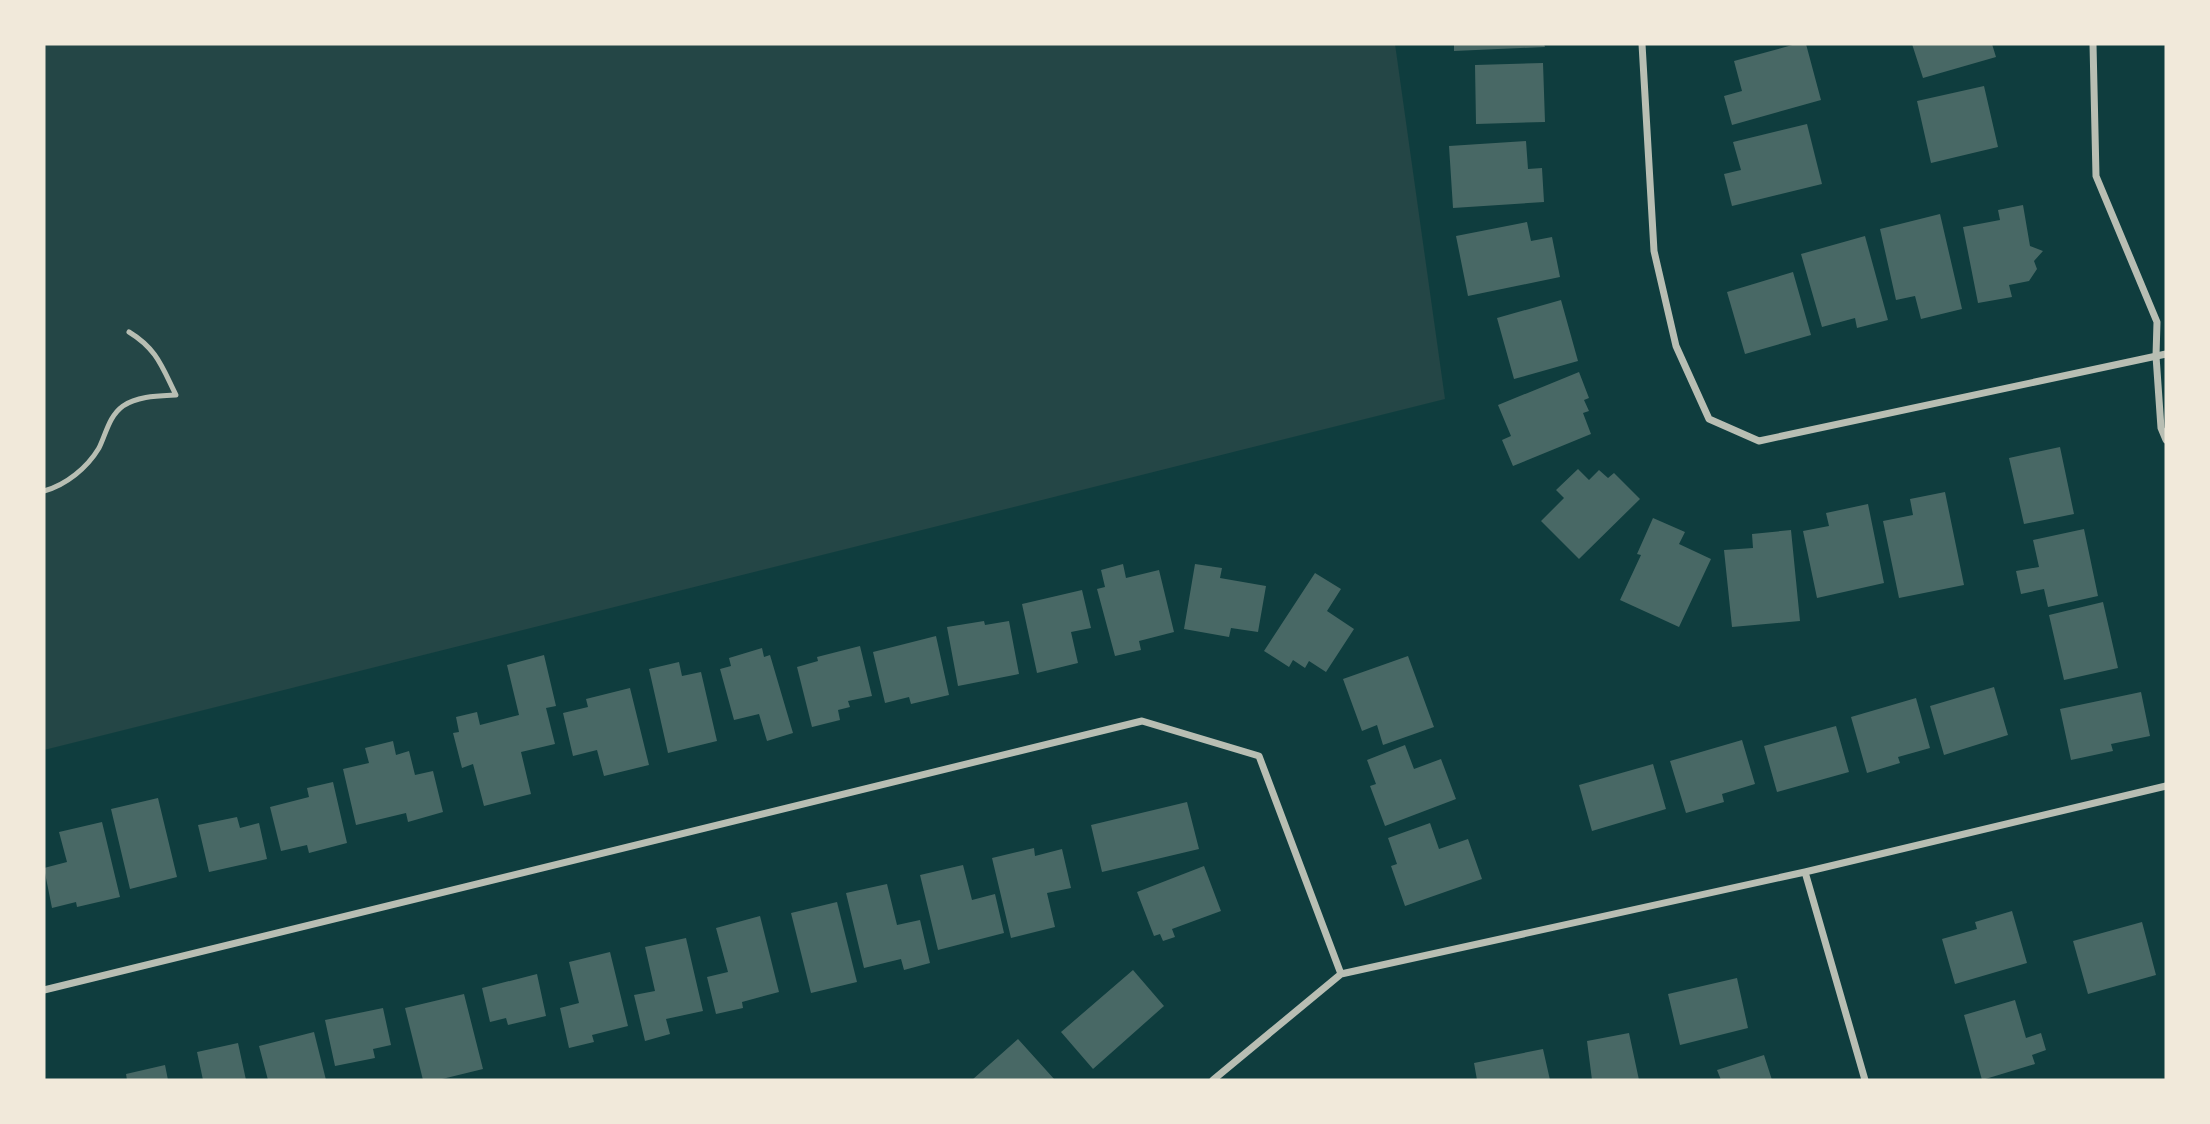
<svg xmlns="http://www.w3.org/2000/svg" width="2210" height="1124" font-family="'DM Sans',sans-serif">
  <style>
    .green { fill: #244646 }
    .building { fill: #486865 }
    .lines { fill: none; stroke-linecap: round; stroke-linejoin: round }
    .service { stroke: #b8beb3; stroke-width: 5 }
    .minor { stroke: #b8beb3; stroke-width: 7 }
  </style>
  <rect width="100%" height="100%" fill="#0f3d3e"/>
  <path class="green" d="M 44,44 L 1395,44 L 1445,399 L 44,750 Z"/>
  <path class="building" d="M 1454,44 L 1544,44 L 1545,47 L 1454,51 Z
    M 1796,44 L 1806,44 L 1821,100 L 1732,125 L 1724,96 L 1742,91 L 1734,61 Z
    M 1912,44 L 1992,44 L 1996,57 L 1923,78 Z
    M 1543,63 L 1545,122 L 1476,124 L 1475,65 Z
    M 1984,86 L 1998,147 L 1931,163 L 1917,101 Z
    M 1807,124 L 1822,184 L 1732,206 L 1724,174 L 1741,170 L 1733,142 Z
    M 1526,141 L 1528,169 L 1542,168 L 1544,202 L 1453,208 L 1449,146 Z
    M 2023,205 L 2030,246 L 2043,251 L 2034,261 L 2037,269 L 2029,281 L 2009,285 L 2012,297 L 1978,303 L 1963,227 L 2000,220 L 1998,210 Z
    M 1940,214 L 1962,309 L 1921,319 L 1915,296 L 1896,300 L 1880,229 Z
    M 1527,222 L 1531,241 L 1552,237 L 1560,277 L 1468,296 L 1456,236 Z
    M 1865,236 L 1888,320 L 1857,328 L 1855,318 L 1822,327 L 1801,254 Z
    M 1793,272 L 1811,335 L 1745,354 L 1727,292 Z
    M 1561,300 L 1578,361 L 1514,379 L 1497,318 Z
    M 1579,372 L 1589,398 L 1584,400 L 1589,411 L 1583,413 L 1591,434 L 1513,466 L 1502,440 L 1511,436 L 1498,405 Z
    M 2060,447 L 2074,514 L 2024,524 L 2009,458 Z
    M 1578,469 L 1589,480 L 1599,470 L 1608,478 L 1614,473 L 1640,499 L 1579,559 L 1541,521 L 1564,498 L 1556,490 Z
    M 1945,492 L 1964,585 L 1899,598 L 1883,521 L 1913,515 L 1910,499 Z
    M 1868,504 L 1884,583 L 1817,598 L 1803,531 L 1829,526 L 1826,513 Z
    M 1653,518 L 1685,532 L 1679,544 L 1711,559 L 1679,627 L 1620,600 L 1641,555 L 1637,554 Z
    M 2084,529 L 2098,596 L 2048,607 L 2044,589 L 2021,594 L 2016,571 L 2039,567 L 2033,540 Z
    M 1791,530 L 1800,621 L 1732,627 L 1724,550 L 1753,548 L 1752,534 Z
    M 1123,564 L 1126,578 L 1159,570 L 1174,632 L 1139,641 L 1141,650 L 1115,656 L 1097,589 L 1105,587 L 1101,570 Z
    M 1195,564 L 1222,568 L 1220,578 L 1266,586 L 1258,632 L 1231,628 L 1229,637 L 1184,629 Z
    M 1315,573 L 1341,589 L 1327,611 L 1354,629 L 1326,672 L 1309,661 L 1305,668 L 1293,660 L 1289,667 L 1264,651 Z
    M 1082,590 L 1091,628 L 1071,632 L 1078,663 L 1037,673 L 1022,604 Z
    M 2103,602 L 2118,668 L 2064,680 L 2049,615 Z
    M 984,621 L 985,625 L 1009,621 L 1019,674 L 958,686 L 947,627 Z
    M 936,636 L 949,695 L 911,704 L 909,697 L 885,703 L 873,652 Z
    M 860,646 L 872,696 L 848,701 L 850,707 L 838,710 L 840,720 L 812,727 L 797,667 L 818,661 L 817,657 Z
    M 762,648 L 764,657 L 770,655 L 793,733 L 767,741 L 759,714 L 734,720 L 720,669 L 731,666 L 729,658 Z
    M 544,655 L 556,706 L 546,708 L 555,744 L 521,752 L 531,794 L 484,806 L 473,764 L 462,768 L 453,733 L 459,732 L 456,717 L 477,712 L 480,725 L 519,715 L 507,665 Z
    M 1408,656 L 1434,727 L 1383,745 L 1377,725 L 1362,731 L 1343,679 Z
    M 679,662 L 682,676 L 701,672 L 717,741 L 668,753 L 649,669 Z
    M 1994,687 L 2008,735 L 1944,755 L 1930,706 Z
    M 630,688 L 649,765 L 604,776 L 597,750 L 573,756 L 563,713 L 588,707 L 586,699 Z
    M 2141,692 L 2150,736 L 2111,744 L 2113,751 L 2071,760 L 2060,709 Z
    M 1916,698 L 1930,748 L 1898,757 L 1900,763 L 1867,773 L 1851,717 Z
    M 1836,726 L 1849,772 L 1777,792 L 1764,746 Z
    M 1742,740 L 1755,784 L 1722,794 L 1724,802 L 1686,813 L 1670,761 Z
    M 393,741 L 396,755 L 409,751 L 415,775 L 433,771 L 443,812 L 408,822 L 406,813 L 356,825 L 343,769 L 369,763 L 365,748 Z
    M 1405,745 L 1414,769 L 1441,759 L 1456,799 L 1385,826 L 1370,786 L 1376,784 L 1367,760 Z
    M 1653,764 L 1666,809 L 1592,831 L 1579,785 Z
    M 333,782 L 347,843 L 309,853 L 307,845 L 281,851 L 270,807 L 309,797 L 307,788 Z
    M 158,798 L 177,877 L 130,889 L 111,809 Z
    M 1187,802 L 1199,849 L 1102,872 L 1091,825 Z
    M 237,817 L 240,828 L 259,823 L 267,859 L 209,872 L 198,825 Z
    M 102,822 L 120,897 L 77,907 L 76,902 L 52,908 L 44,868 L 67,862 L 59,832 Z
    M 1430,823 L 1439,849 L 1468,839 L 1482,879 L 1405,906 L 1391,866 L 1397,864 L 1388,838 Z
    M 1034,848 L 1035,856 L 1062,849 L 1071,888 L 1047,893 L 1055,927 L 1011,938 L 992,858 Z
    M 963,865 L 972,900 L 995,894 L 1004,933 L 938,950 L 920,875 Z
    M 1204,866 L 1221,911 L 1172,929 L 1175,937 L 1163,941 L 1160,934 L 1154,936 L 1137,892 Z
    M 887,884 L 897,925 L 920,920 L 930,963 L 904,970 L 901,959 L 864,968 L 846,893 Z
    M 837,902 L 857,982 L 811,993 L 791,913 Z
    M 2012,911 L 2027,963 L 1955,984 L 1942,939 L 1977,929 L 1975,922 Z
    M 760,916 L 779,992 L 742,1002 L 743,1008 L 716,1014 L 707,977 L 728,972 L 716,928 Z
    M 2142,922 L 2156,975 L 2088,994 L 2073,941 Z
    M 686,938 L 703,1011 L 666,1019 L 670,1034 L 645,1041 L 634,995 L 655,991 L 645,947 Z
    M 610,952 L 628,1026 L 592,1035 L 594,1042 L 569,1048 L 560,1008 L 579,1003 L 569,962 Z
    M 1133,970 L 1164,1006 L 1093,1069 L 1061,1032 Z
    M 537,974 L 546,1016 L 508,1025 L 506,1018 L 490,1022 L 482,988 Z
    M 1737,978 L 1748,1028 L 1680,1045 L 1668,994 Z
    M 464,994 L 483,1069 L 438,1080 L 423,1080 L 405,1008 Z
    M 2015,1000 L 2026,1038 L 2041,1033 L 2046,1050 L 2032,1055 L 2035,1064 L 1982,1080 L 1964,1015 Z
    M 383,1008 L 391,1045 L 373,1049 L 375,1058 L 335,1066 L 325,1020 Z
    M 314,1032 L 326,1080 L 268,1080 L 259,1046 Z
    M 1629,1033 L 1639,1080 L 1592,1080 L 1587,1041 Z
    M 1018,1039 L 1055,1080 L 972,1080 Z
    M 238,1043 L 246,1080 L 203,1080 L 197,1052 Z
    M 1543,1049 L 1550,1080 L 1477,1080 L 1474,1063 Z
    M 1764,1055 L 1772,1080 L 1721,1080 L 1717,1070 Z
    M 165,1065 L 168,1080 L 127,1080 L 126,1074 Z"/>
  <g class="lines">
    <path class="service" d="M 44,491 C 66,485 87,468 99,448 C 106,434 109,416 123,406 C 138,396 158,396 176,395 C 162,367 157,349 129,332"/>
    <path class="minor" d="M 1642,44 L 1654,251 L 1676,346 L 1709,419 L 1759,441 L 2166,354
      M 2093,44 L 2096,176 L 2157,322 L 2156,356 L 2161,428 L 2166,440
      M 1805,872 L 1865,1080
      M 44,990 L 1142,721 L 1259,756 L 1341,974
      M 1213,1080 L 1341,974 L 1805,872 L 2166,786"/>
  </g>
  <rect width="2210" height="1124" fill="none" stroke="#f1e9da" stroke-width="91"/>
</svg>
